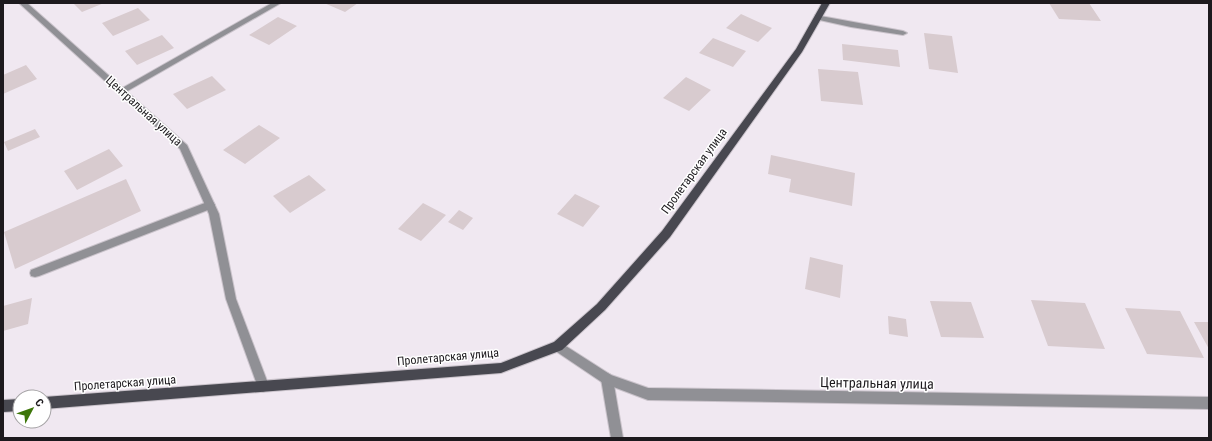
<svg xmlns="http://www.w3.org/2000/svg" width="1212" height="441" font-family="'Roboto Condensed',sans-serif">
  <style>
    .building { fill: #d8cbcf }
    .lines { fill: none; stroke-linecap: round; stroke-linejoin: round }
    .lane-casing { stroke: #cac3cb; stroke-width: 2 }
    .street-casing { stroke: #cac3cb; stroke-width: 2 }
    .primary-casing { stroke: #cac3cb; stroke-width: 2 }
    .lane { fill: #909095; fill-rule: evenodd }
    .street { fill: #909095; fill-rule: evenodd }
    .primary { fill: #484850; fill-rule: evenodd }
    .labels { text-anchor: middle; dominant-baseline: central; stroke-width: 3; stroke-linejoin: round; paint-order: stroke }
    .street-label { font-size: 12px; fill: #1d1a1e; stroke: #fff }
    .near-street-label { font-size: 14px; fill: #1d1a1e; stroke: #fff }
  </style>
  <rect width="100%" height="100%" fill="#f0e8f1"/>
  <path class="building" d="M 73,3 L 104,3 L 82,12 Z
    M 324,3 L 358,3 L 345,12 Z
    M 1049,3 L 1089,3 L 1101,21 L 1059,19 Z
    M 138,8 L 150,20 L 113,36 L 102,23 Z
    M 741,14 L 772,28 L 758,42 L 726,28 Z
    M 278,17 L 297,26 L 269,45 L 249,35 Z
    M 924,33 L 952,36 L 958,73 L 929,69 Z
    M 162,35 L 174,48 L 137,65 L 125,51 Z
    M 713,38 L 746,51 L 733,67 L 699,53 Z
    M 842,44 L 898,50 L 900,67 L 843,60 Z
    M 26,65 L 37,79 L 3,94 L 3,75 Z
    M 818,69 L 858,72 L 863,105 L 821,101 Z
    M 212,76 L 226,90 L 187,109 L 173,94 Z
    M 686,77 L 711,90 L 689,111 L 663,98 Z
    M 259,125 L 280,138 L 245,164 L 223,150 Z
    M 35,129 L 40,137 L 8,151 L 4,142 Z
    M 109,149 L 123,166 L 77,190 L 64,171 Z
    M 771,155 L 855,173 L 852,206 L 789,192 L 791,179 L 768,174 Z
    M 309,175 L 326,190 L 290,213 L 273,196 Z
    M 126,179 L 141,211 L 15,269 L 4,232 Z
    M 575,194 L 600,206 L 583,227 L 557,214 Z
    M 423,203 L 446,215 L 421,241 L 398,229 Z
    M 459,210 L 473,218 L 463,230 L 448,222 Z
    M 810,257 L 843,265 L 840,298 L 805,289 Z
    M 32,298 L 28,324 L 3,331 L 3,306 Z
    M 1031,300 L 1085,303 L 1105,349 L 1048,346 Z
    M 930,301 L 971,302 L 984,338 L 941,337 Z
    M 1125,308 L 1180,311 L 1204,358 L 1147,354 Z
    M 888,316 L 906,319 L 908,337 L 889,334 Z
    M 1194,322 L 1209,322 L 1209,349 Z"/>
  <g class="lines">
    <defs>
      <path id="lane" d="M 272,3 L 281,3 L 124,93 L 121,94 L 117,91 Z
        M 815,15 L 903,31 L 907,33 L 903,35 L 851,27 L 815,19 Z
        M 210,201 L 213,202 L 215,205 L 213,208 L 39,276 L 35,277 L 31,276 L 30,273 L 31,270 Z
        M 607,373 L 611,375 L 613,379 L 623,438 L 611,438 L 601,379 L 603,375 Z"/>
      <path id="street" d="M 19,3 L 27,3 L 187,145 L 219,214 L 236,299 L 269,386 L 267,390 L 263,392 L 259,390 L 226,299 L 209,214 L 180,149 Z
        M 558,341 L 611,375 L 648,388 L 1209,397 L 1209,409 L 648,400 L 603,383 L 554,350 L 552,346 L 554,342 Z"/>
      <path id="primary" d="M 822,3 L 830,3 L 802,52 L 670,237 L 605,310 L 562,350 L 501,373 L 44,409 L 44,397 L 501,363 L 554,342 L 597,304 L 662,231 L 796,49 Z
        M 20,399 L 20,411 L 3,412 L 3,400 Z"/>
    </defs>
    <use href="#lane" class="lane-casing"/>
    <use href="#street" class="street-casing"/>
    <use href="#primary" class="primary-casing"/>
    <use href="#lane" class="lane"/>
    <use href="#street" class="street"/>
    <use href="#primary" class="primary"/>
  </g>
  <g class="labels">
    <g class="street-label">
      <text transform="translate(144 111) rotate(42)">Центральная улица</text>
      <text transform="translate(694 171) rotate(-54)">Пролетарская улица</text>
      <text transform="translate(448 357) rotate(-5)">Пролетарская улица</text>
      <text transform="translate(125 383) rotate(-4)">Пролетарская улица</text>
    </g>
    <g class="near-street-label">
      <text transform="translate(877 383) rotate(1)">Центральная улица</text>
    </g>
  </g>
  <rect width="1212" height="441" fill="none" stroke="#1d1a1e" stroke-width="8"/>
  <g transform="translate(32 409) rotate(49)"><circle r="19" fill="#ffffff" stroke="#a5a3a5"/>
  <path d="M0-3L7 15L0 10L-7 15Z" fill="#3d7609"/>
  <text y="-6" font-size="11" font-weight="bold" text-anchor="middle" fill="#1d1a1e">С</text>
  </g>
</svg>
